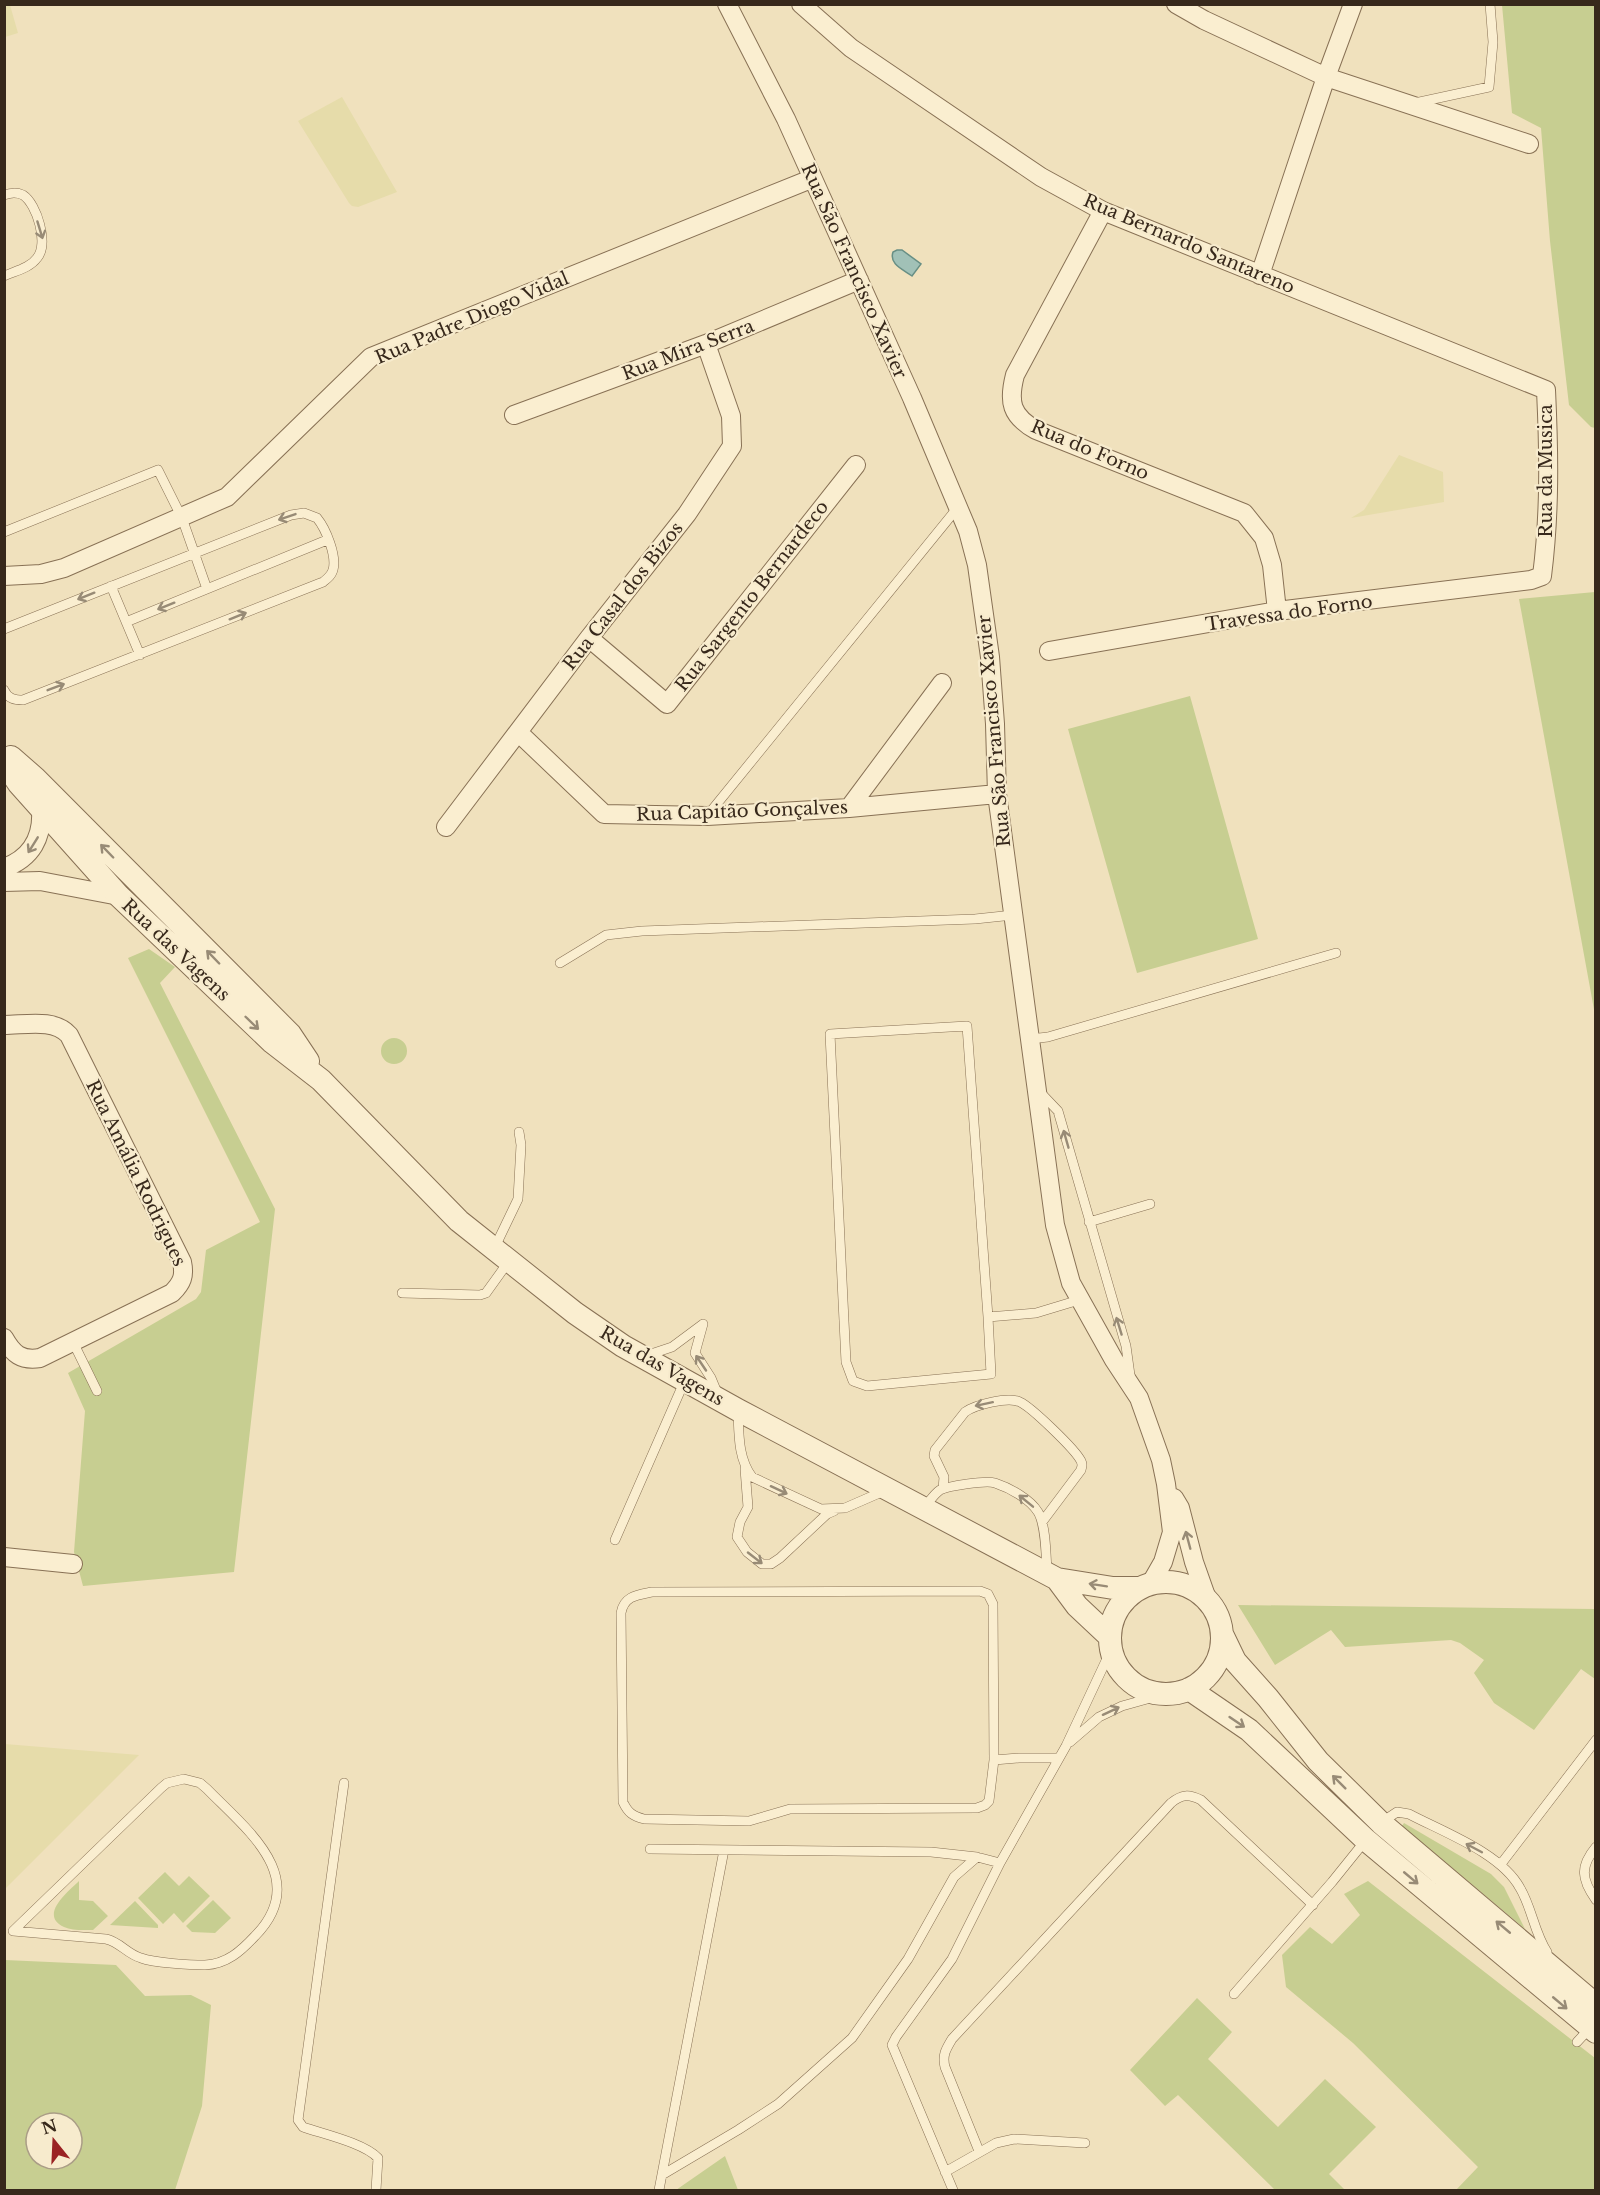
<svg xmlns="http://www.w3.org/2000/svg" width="1600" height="2195" font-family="'Libre Baskerville',serif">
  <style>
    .farmland { fill: #e6dcaa }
    .green { fill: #c7ce91; fill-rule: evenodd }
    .water { fill: #a1c1b7; stroke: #688f85; stroke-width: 1.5 }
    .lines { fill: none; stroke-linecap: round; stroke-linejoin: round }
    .service-casing { stroke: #887155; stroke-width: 10 }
    .minor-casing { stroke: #887155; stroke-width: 20 }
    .tertiary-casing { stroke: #887155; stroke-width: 24 }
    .service { stroke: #faeed0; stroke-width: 9 }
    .minor { stroke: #faeed0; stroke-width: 18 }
    .tertiary { stroke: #faeed0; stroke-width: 22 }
    .oneway { stroke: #988b76 }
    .labels { text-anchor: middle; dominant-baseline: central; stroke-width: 4.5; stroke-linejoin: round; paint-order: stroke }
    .street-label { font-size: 18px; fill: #37281b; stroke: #f7ebcd }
  </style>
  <rect width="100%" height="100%" fill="#f0e1bd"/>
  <path class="farmland" d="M 4,5 L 10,5 L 18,33 L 5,37 Z
    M 342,97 L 397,192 L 358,207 L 352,206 L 349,203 L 298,121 Z
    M 1399,455 L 1443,472 L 1444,502 L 1351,518 L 1364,510 Z
    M 5,1744 L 139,1755 L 5,1889 L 4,1744 Z"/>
  <path class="green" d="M 1502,5 L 1595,5 L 1595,428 L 1591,427 L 1569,405 L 1550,241 L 1541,128 L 1512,113 Z
    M 1595,592 L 1596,592 L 1595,1015 L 1519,599 Z
    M 1190,696 L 1258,939 L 1137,973 L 1068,729 Z
    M 149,949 L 175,967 L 160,983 L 275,1209 L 234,1572 L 83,1586 L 74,1552 L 85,1411 L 68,1373 L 196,1299 L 201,1292 L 206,1250 L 260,1222 L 128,958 Z
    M381 1051a13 13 0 1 1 26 0a13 13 0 1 1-26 0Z
    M 1238,1605 L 1595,1609 L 1595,1679 L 1581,1669 L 1534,1730 L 1494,1703 L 1474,1673 L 1484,1660 L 1460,1643 L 1451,1640 L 1345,1647 L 1331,1630 L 1275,1665 Z
    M 1404,1823 L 1491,1874 L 1504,1887 L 1525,1929 L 1402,1826 Z
    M 165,1872 L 179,1886 L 189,1876 L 210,1896 L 183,1923 L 174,1913 L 163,1924 L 138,1898 Z
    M 79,1881 L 79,1900 L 93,1901 L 108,1916 L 93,1930 C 84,1930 72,1931 64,1927 C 38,1915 69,1891 79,1881 Z
    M 1368,1881 L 1595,2058 L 1595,2190 L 1456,2190 L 1478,2167 L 1353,2043 L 1286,1987 L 1282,1955 L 1310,1927 L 1332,1944 L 1360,1915 L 1344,1894 Z
    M 213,1900 L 231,1918 L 215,1933 L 192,1932 L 186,1926 Z
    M 135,1901 L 158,1925 L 158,1928 L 110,1925 Z
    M 5,1960 L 116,1965 L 145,1996 L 191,1995 L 211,2005 L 202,2106 L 175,2190 L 5,2190 ZM 36,2123 L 72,2123 L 72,2159 L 36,2159 Z
    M 1197,1998 L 1232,2032 L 1208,2059 L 1278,2127 L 1325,2079 L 1376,2127 L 1329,2174 L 1345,2190 L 1275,2190 L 1178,2095 L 1165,2106 L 1130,2070 Z
    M 725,2156 L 738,2190 L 676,2190 Z"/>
  <path class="water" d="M 897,250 L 902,250 L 921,264 L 912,276 C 902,269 889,264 893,252 Z"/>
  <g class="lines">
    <defs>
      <path id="service" d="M 1415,103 L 1489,87 L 1493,42 L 1490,4
        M 4,195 C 11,193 16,192 23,195 C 37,204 49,244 37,258 C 30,268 15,271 4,276
        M 4,532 L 158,470 L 182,518 L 207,589
        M 111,586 L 140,655
        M 126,622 L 327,540
        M 4,629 L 291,515 L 304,513 L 317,518 C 326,529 337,556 333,570 C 331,576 328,578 323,582 L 23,700 C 15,700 8,699 4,690
        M 707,816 L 959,506
        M 560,963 L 606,935 L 642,931 L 975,919 L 1013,915
        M 1030,1039 L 1048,1037 L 1336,953
        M 1039,1091 L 1058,1111 L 1126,1346 L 1130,1375
        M 1089,1222 L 1150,1204
        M 494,1249 L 518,1199 L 521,1145 L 519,1132
        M 402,1293 L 480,1295 L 486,1293 L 509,1261
        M 988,1317 L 991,1374 L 867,1386 L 853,1381 L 846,1362 L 830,1034 L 967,1026 L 988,1317 L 1036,1313 L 1079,1300
        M 703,1324 L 695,1353 L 711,1378 L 718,1395
        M 73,1342 L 97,1391
        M 645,1356 L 672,1347 L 703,1324
        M 738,1412 C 739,1435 738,1458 752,1477 L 821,1509 L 845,1508 L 884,1491
        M 745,1469 L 748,1507 L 740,1522 L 737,1537 L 747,1552 L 762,1564 L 771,1564 L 780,1558 L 827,1514 L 834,1511
        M 943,1489 L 944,1477 L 934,1456 L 935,1450 L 965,1412 C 975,1405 1008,1396 1020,1402 C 1031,1407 1075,1449 1081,1461 C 1083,1465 1082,1465 1081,1470 L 1042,1522
        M 924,1508 C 929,1502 934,1494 940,1490 C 948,1486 986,1480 995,1483 C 1010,1488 1030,1499 1038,1512 C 1046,1525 1046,1556 1047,1572
        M 615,1540 L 685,1380
        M 980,1591 L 988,1594 L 993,1604 L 994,1760 L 989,1801 L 985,1805 L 977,1808 L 790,1809 L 749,1821 L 644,1819 C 633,1816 628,1813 623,1802 L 621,1613 C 624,1596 637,1595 652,1592 Z
        M 1070,1742 L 1099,1717 L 1122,1706 L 1165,1694
        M 994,1760 L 1019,1758 L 1059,1758
        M 184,1779 L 200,1783 L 207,1789 C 246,1829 312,1878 255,1936 C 241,1951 227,1964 205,1965 C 191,1965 154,1963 141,1958 C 127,1954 120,1942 106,1939 L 13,1931 L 161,1788 L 167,1783 Z
        M 344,1783 L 298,2120 L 303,2127 C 323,2134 364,2143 378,2158 L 376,2190
        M 1382,1822 L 1397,1812 L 1409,1814 C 1443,1832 1501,1853 1520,1888 C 1532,1908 1534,1932 1547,1952
        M 1596,1847 C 1580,1866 1581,1879 1596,1900
        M 650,1849 L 931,1852 L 977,1857
        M 1501,1864 L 1596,1740
        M 1234,1994 L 1332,1882 L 1365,1841
        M 1577,2042 L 1590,2028
        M 979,2151 L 945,2067 C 942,2055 946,2049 952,2039 L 1171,1803 C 1182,1794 1189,1794 1201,1800 L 1313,1905
        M 945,2172 L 996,2143 L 1014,2139 L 1085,2143
        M 662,2175 L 738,2130 L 778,2104 L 852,2038 L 908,1959 L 954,1877 L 977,1857 L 1000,1863
        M 659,2190 L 724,1850
        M 953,2190 L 892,2045 L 896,2037 L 952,1959 L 1000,1863 L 1066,1746 L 1111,1650"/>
      <path id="minor" d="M 727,4 L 786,119 L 912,398 L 968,531 L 977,565 L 990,657 L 995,724 L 997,794 L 1055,1225 L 1071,1283 L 1114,1360 L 1139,1398 L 1161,1460 L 1166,1484 L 1172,1532 L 1163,1562 L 1151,1583
        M 801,4 L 851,48 L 1041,177 L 1103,211 L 1546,390 C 1549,453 1550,513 1542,576 L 1531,580 L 1277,611 L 1049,651
        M 1176,4 L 1204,20 L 1326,77 L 1529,144
        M 1103,211 L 1015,375 C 1008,402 1011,416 1036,430 L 1244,513 L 1264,538 L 1272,565 L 1277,611
        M 1260,275 L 1326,77 L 1353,4
        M 514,415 L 706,344 L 859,280
        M 4,576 L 41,574 L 64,568 L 227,497 L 371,357 L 811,179
        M 589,638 L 667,704 L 856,465
        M 519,733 L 604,814 L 707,816 L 849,808 L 997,794
        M 849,808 L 942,683
        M 446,827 L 589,638 L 687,514 L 732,446 L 731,416 L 706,344
        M 4,868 C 32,858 43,837 41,809
        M 4,882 L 40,881 L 119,896
        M 4,1025 C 25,1025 54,1018 69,1035 L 182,1262 C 185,1276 182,1283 172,1293 L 40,1358 C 21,1361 13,1354 4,1338
        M 1174,1498 L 1180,1508 L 1194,1562 L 1206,1596
        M 4,1557 L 73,1564"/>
      <path id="tertiary" d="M 11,757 L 35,778 L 290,1034 L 308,1061
        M 4,762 L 19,784 L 119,896 L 272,1042 L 321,1080 L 459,1221 L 575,1313 L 623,1346 L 738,1410 L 1057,1579 L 1113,1588 L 1139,1588
        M 1057,1579 L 1077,1606 L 1110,1637
        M1110 1638a56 56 0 1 1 112 0a56 56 0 1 1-112 0Z
        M 1222,1634 L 1235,1661 L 1268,1698 L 1318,1761 L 1381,1823 L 1596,2005
        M 1189,1689 L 1249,1730 L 1366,1840 L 1596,2032"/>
    </defs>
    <use href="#service" class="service-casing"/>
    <use href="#minor" class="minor-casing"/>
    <use href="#tertiary" class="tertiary-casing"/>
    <use href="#service" class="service"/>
    <use href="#minor" class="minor"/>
    <use href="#tertiary" class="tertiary"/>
  </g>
  <defs><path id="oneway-shaft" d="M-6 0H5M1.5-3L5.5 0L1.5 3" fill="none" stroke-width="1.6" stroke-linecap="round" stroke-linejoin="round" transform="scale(1.5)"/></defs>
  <g class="oneway">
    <use href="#oneway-shaft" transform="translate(40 230) rotate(73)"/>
    <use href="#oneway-shaft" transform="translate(287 517) rotate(161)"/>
    <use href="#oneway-shaft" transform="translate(86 596) rotate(158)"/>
    <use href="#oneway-shaft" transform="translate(166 606) rotate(158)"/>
    <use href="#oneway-shaft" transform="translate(238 616) rotate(-22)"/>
    <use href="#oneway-shaft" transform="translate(56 687) rotate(-21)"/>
    <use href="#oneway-shaft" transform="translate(33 845) rotate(122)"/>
    <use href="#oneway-shaft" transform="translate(107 851) rotate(-134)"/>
    <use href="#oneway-shaft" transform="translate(213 957) rotate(-134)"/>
    <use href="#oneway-shaft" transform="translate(252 1023) rotate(44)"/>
    <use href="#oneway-shaft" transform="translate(1066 1139) rotate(-106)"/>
    <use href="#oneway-shaft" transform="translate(1119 1326) rotate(-107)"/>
    <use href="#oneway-shaft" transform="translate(701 1363) rotate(-124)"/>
    <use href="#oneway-shaft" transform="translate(984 1404) rotate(168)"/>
    <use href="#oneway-shaft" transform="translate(779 1490) rotate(25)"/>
    <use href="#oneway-shaft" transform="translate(1026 1501) rotate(-141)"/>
    <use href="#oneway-shaft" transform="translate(1188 1540) rotate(-105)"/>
    <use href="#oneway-shaft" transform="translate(755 1558) rotate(38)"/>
    <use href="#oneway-shaft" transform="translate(1098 1585) rotate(-171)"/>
    <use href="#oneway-shaft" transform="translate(1111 1711) rotate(-25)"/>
    <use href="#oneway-shaft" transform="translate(1237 1722) rotate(34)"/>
    <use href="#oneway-shaft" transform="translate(1339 1782) rotate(-135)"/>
    <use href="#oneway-shaft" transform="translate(1474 1848) rotate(-152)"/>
    <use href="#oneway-shaft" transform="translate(1411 1878) rotate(40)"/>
    <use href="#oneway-shaft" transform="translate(1503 1927) rotate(-140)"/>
    <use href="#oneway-shaft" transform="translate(1560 2003) rotate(40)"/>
  </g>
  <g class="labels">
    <g class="street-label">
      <text transform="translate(1189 244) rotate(23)">Rua Bernardo Santareno</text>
      <text transform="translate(854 271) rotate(66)">Rua São Francisco Xavier</text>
      <text transform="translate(472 318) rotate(-23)">Rua Padre Diogo Vidal</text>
      <text transform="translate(688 350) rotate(-21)">Rua Mira Serra</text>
      <text transform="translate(1090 450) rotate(23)">Rua do Forno</text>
      <text transform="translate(1546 471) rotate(-90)">Rua da Musica</text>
      <text transform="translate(623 596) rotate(-52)">Rua Casal dos Bizos</text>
      <text transform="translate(752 596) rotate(-52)">Rua Sargento Bernardeco</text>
      <text transform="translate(1289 613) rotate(-8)">Travessa do Forno</text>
      <text transform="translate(994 731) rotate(-95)">Rua São Francisco Xavier</text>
      <text transform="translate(742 811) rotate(-2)">Rua Capitão Gonçalves</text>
      <text transform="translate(176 950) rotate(43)">Rua das Vagens</text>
      <text transform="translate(136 1173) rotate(64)">Rua Amália Rodrigues</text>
      <text transform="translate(662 1366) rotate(30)">Rua das Vagens</text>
    </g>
  </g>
  <rect width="1600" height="2195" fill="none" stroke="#37281b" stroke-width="12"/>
  <g transform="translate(54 2141) rotate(342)"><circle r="28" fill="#f7ebcd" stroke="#aa9d86" stroke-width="1.5"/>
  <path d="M0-4.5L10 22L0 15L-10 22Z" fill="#9a2223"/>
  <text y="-9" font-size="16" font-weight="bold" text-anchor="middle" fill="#37281b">N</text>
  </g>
</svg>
